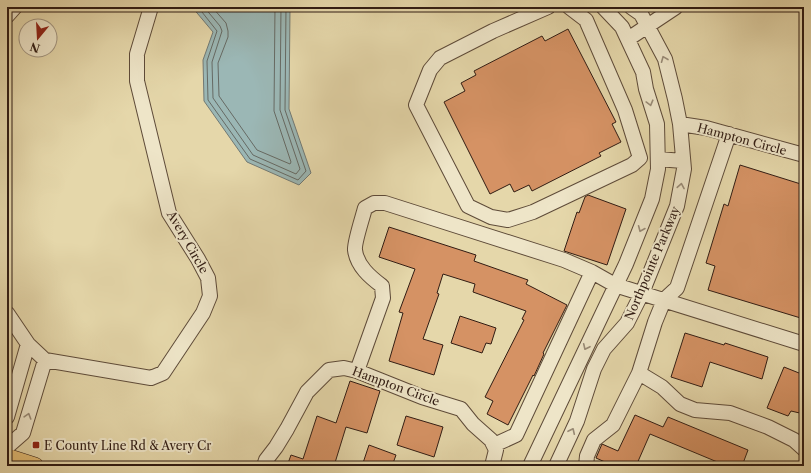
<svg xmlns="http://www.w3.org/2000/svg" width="811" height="473" font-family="'Libre Caslon Text',serif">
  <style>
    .water { fill: #9bb7b5; stroke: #717974 }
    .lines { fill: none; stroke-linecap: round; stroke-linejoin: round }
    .shore { stroke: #666a64; stroke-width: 1 }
    .building { fill: #d59264; stroke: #311c13 }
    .minor-casing { stroke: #5e4b39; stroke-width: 16 }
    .major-casing { stroke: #311c13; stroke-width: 18 }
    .minor { stroke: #eee5c8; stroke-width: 14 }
    .major { stroke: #e2bc75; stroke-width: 17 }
    .oneway { stroke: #998b77 }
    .poi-dot { fill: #8f2418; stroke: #eee5c8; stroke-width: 1.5 }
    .labels { text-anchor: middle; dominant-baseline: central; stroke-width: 4; stroke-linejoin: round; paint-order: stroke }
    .street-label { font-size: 12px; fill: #311c13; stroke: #eee5c8 }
    .poi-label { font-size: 12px; fill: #311c13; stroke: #eee5c8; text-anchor: start }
  </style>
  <rect width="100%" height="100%" fill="#e5d7aa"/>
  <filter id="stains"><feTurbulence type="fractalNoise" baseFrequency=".005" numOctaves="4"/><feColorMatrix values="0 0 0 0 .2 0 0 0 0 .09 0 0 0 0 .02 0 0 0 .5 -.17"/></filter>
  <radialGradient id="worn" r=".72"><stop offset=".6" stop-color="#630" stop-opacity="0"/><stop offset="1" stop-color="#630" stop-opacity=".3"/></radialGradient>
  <path class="water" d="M 192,7 L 288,7 L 290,8 L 289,109 L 311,173 L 299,185 L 247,162 L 204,101 L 203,60 L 213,32 Z"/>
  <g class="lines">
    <path class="shore" d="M 198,7 L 217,31 L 207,61 L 208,100 L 250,159 L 298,180 L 306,171 L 285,110 L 286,7
      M 204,7 L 220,26 L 222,31 L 212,62 L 213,98 L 253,155 L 296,174 L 300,169 L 280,110 L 281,7
      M 212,7 L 226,23 L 228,31 L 228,37 L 218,63 L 219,96 L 257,150 L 290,164 L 291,162 L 274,111 L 275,7"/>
  </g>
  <path class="building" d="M 568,29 L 616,122 L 612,124 L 621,142 L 599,153 L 601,156 L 532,191 L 529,185 L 514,192 L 510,184 L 490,194 L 444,102 L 465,91 L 461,83 L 476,75 L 474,71 L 542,36 L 545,41 Z
    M 740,165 L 804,185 L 804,319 L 708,290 L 715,266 L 706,263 L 724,204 L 728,206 Z
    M 588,195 L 626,209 L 607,265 L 564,251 L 577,212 L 579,213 L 585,197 Z
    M 389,227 L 476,255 L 474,261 L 528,280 L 526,284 L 567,305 L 543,353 L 544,354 L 534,376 L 533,375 L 508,425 L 487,414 L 493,401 L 485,397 L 524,320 L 522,319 L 526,311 L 473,292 L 475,284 L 443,274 L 437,293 L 439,294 L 423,339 L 443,345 L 434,375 L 389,361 L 403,313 L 399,312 L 415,269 L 379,257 Z
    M 460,316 L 496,328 L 491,344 L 486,343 L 482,353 L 451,343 Z
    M 685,333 L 724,345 L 725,343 L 768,357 L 762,379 L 710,362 L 702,387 L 671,377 Z
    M 784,367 L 804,375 L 804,414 L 791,411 L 788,416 L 767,408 Z
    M 350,381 L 380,391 L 367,433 L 346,427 L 334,466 L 287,466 L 291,455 L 303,459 L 317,416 L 336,423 Z
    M 635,415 L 663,427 L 668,417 L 748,450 L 742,466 L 727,466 L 650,434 L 636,466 L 614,466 L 596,458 L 602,444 L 618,451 Z
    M 406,416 L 443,427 L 434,457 L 397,445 Z
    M 369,445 L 396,455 L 392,466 L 362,466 Z"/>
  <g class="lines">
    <defs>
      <path id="minor" d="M 548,7 L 493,31 L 440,58 L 430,70 L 416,105 L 468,206 L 491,217 L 508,220 L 533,212 L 632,165 L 640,158 L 625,110 L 586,20 L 569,7
        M 7,16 L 15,7
        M 628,39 L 676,7
        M 680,124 L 706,128 L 804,155
        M 658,159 L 683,161
        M 7,313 L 28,344 L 45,360 L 151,378 L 163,373 L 203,313 L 210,296 L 208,278 L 198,259 L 169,213 L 137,81 L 137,54 L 151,7
        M 357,371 L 383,298 L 382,286 C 370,277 357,266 355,250 C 354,243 363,216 365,208 L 374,203 L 385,203 L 564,260 L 592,272 L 615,285 L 804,344
        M 639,373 L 662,387 L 680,404 L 695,410 L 730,413 L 768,427 L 794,440 L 804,449
        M 7,417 L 28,344
        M 494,445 L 516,435 L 592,272
        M 7,447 L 23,433 L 45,360
        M 264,466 L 266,460 L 276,447 L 287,429 L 307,392 L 329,370 L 344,368 L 357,371 L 422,397 L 461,409 L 473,424 L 491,440 L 496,450 L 492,466
        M 530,466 L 626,264 L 652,199 L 658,169 L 657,124 L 646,89 L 643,72 L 622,27 L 603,7
        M 556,466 L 577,421 L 594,369 L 604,349 L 627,323 L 642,293 L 677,206 L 684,169 L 680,124 L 675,99 L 665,59 L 641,14 L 631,7
        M 586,466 L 587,456 L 594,440 L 613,425 L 639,373 L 655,322 L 664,300 L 677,288 L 729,134"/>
      <path id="major" d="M 7,457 L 35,466"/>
    </defs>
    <use href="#minor" class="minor-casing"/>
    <use href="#major" class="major-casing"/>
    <use href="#minor" class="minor"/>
    <use href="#major" class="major"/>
  </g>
  <defs><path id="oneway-chevron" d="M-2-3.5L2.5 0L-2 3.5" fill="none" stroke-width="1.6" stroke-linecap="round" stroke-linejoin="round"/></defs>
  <g class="oneway">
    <use href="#oneway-chevron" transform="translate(664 59) rotate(-112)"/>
    <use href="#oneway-chevron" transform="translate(650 103) rotate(75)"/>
    <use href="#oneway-chevron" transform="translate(681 186) rotate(-80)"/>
    <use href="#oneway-chevron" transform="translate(641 229) rotate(113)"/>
    <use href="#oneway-chevron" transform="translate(586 347) rotate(115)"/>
    <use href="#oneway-chevron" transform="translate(28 416) rotate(-73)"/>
    <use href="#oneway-chevron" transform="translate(572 431) rotate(-65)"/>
  </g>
  <rect class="poi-dot" x="32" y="441" width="8" height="8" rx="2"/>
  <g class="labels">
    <g class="street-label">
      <text transform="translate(742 139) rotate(15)">Hampton Circle</text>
      <text transform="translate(188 242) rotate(60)">Avery Circle</text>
      <text transform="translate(652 263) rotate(-67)">Northpointe Parkway</text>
      <text transform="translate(396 386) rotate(20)">Hampton Circle</text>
    </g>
    <g class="poi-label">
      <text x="44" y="445">E County Line Rd &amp; Avery Cr</text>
    </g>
  </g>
  <rect width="811" height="473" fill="none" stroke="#e5d7aa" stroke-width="24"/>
  <rect x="8" y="8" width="795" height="457" fill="none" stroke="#311c13" stroke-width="2"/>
  <rect x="12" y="12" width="787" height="449" fill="none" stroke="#311c13"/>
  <g transform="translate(38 38) rotate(198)"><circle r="19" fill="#eee5c8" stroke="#a29580"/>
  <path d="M0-3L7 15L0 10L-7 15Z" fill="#8f2418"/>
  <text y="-6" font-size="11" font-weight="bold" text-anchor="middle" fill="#311c13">N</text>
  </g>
  <rect width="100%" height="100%" filter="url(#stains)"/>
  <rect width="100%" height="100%" fill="url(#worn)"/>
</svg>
